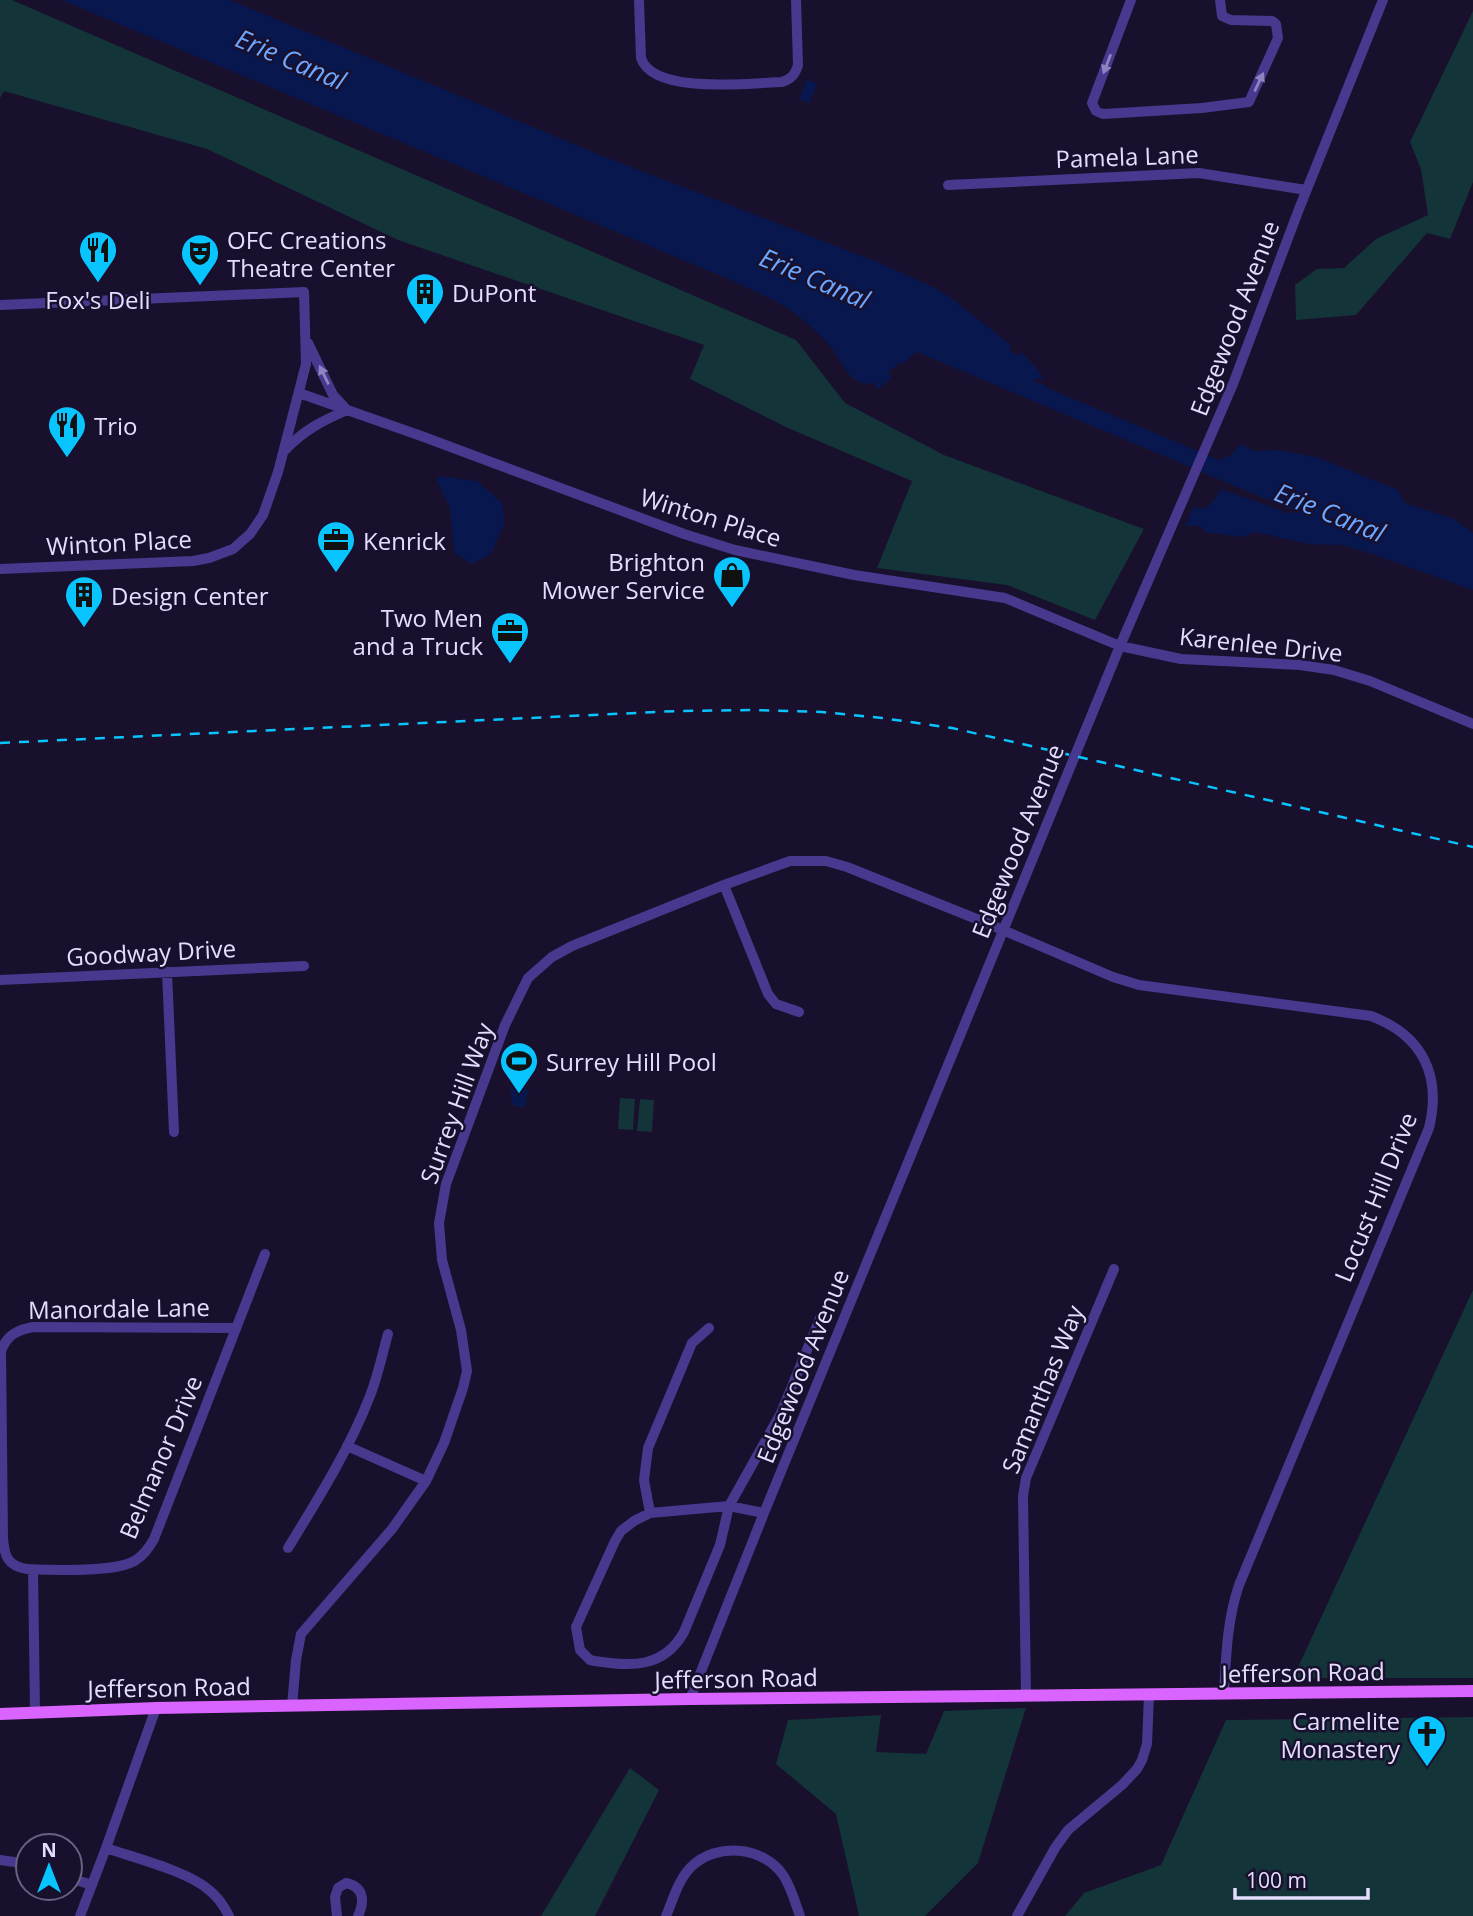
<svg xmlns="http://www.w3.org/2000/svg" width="1473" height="1916" font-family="'Open Sans',sans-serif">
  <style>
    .green { fill: #133438 }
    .water { fill: #08184e }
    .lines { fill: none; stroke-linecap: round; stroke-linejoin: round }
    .minor { stroke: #48398e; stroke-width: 10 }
    .major { stroke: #da64ff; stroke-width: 12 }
    .rail { stroke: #09c5ff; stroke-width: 2.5; stroke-dasharray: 10 9; stroke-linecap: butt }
    .oneway { fill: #8f83c1 }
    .labels { text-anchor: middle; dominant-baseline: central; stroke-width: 5; stroke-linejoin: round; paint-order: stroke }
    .street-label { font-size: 24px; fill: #e5ddff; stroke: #19102d }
    .poi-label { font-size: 24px; fill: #e5ddff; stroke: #19102d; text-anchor: start }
    .water-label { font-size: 26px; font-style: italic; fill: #6ba6ff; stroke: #19102d }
  </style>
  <rect width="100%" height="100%" fill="#19102d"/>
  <path class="green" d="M 0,0 L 12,0 L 796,340 L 845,403 L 944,455 L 1144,529 L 1095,620 L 1007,585 L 877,568 L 912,481 L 788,428 L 690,379 L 704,345 L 398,240 L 207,149 L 4,91 L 0,98 Z
    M 1473,11 L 1473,182 L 1450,239 L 1427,233 L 1356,315 L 1296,320 L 1295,285 L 1317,269 L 1344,268 L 1376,239 L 1428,215 L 1421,169 L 1410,142 Z
    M 620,1098 L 635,1099 L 633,1130 L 618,1129 Z
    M 640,1099 L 654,1100 L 652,1132 L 637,1131 Z
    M 1473,1290 L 1473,1678 L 1293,1678 Z
    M 1026,1708 L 978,1863 L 925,1916 L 859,1916 L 836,1814 L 776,1764 L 788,1720 L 881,1715 L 876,1752 L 926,1754 L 944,1711 Z
    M 1473,1717 L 1473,1916 L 1065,1916 L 1084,1893 L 1161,1865 L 1226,1720 Z
    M 630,1768 L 659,1790 L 595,1916 L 541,1916 Z"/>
  <path class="water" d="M 62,0 L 230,0 L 600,155 L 880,263 L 935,288 L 951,298 L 1011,345 L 1009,348 L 1017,356 L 1021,352 L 1036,367 L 1044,379 L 1035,379 L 1036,383 L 1041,383 L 1050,389 L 1219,460 L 1231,455 L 1240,444 L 1254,451 L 1279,450 L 1316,457 L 1398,490 L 1405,503 L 1454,519 L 1473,533 L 1473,590 L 1373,554 L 1342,545 L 1308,544 L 1256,532 L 1243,537 L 1204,532 L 1201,526 L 1185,526 L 1194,506 L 1202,509 L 1210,505 L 1221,489 L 1288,513 L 1294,513 L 1292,510 L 917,352 L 903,364 L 901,362 L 888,372 L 892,378 L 878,389 L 873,383 C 849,388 843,361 831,347 C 819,334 805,320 790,310 C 772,298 751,290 731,280 Z
    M 807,79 L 817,84 L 809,103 L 799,99 Z
    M 438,476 L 477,481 L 503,504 L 504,524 L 491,554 L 472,564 L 454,553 L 450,508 L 437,481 Z
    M 515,1084 L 525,1086 L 529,1094 L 527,1096 L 525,1107 L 513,1106 L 510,1091 Z"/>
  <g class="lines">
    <path class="minor" d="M 639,0 L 641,58 C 653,95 750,83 782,82 C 791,79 795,75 798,65 L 796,0
      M 1131,0 L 1092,103 L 1096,111 L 1103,114 L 1202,108 L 1249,102 L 1278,38 L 1276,24 L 1272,21 L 1231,20 L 1222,16 L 1220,0
      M 948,185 L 1199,173 L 1306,190
      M 0,305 L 304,292 L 306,364 L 278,472 L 263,515 L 250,534 L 233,549 L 209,558 L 193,561 L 0,569
      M 308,343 L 333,395 L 345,408
      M 299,393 L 424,437 L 684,534 L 735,550 L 854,575 L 1005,598 L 1120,646 L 1181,659 L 1300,665 L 1334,670 L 1370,681 L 1473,724
      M 285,450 C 304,430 322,421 347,410
      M 724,885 L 768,994 L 776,1004 L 799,1012
      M 167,972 L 174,1132
      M 0,980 L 304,966
      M 235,1328 L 33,1327 C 17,1330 7,1335 1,1351 L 3,1537 C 4,1555 7,1566 27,1569 C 51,1570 117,1573 136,1560 C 144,1555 149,1548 154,1539 L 265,1254
      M 347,1446 L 426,1481
      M 650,1513 L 644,1480 L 648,1448 L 692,1343 L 709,1328
      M 764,1513 L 729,1506 L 650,1513 L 634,1521 L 621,1531 L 615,1541 L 576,1627 L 580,1650 L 590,1660 L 595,1661 C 631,1667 664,1668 684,1632 L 720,1545 L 729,1506 L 781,1413 L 821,1316
      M 288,1548 C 318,1499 349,1450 370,1396 C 378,1376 382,1355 388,1334
      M 33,1570 L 35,1712
      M 1026,1696 L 1023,1496 L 1026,1478 L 1114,1269
      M 690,1699 L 764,1513 L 1120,646 L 1233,384 L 1299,209 L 1383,0
      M 292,1706 L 296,1660 L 301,1634 L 392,1529 L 426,1481 L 444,1443 L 463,1388 L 467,1371 L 461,1330 L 442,1260 L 439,1223 L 446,1184 L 505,1025 L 528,978 L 552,957 L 572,946 L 724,885 L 790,861 L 826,861 L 847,867 L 984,922 L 1113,977 L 1139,985 L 1371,1016 C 1422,1035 1442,1075 1429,1128 L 1239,1585 C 1227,1620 1226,1657 1224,1694
      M 106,1848 C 135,1858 187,1871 209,1890 C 218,1897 224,1906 229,1916
      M 0,1860 L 28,1864
      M 70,1878 L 92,1885
      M 80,1916 L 106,1848 L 156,1708
      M 337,1916 L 335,1897 L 338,1888 L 346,1883 C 364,1887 365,1901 358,1916
      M 666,1916 C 673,1900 678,1880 691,1867 C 716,1842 763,1846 783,1875 C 791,1887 795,1902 800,1916
      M 1017,1916 L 1055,1848 L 1068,1830 L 1122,1785 L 1137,1769 L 1142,1760 L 1147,1744 L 1149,1695"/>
    <path class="major" d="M 0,1714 L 156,1708 L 690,1699 L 1473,1691"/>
    <path class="rail" d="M 0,743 L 677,711 L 755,710 L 822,712 L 882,718 L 952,728 L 1473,847"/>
  </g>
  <defs><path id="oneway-solid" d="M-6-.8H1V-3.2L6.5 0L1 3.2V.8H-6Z" transform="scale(1.75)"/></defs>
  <g class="oneway">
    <use href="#oneway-solid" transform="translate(1107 64) rotate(111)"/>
    <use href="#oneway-solid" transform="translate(1259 82) rotate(-65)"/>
    <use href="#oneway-solid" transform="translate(324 375) rotate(-116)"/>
  </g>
  <defs>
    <symbol id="restaurant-pin" viewBox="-11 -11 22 30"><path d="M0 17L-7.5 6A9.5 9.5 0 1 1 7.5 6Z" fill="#09c5ff" stroke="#19102d"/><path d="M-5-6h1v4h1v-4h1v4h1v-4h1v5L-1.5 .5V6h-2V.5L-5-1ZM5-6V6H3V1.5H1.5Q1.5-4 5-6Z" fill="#111"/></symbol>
    <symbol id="theatre-pin" viewBox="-11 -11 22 30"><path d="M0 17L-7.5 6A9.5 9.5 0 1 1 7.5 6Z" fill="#09c5ff" stroke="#19102d"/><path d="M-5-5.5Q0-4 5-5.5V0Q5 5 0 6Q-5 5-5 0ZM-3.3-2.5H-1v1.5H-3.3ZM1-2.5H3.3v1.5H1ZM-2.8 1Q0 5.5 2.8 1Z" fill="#111"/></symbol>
    <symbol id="building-pin" viewBox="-11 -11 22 30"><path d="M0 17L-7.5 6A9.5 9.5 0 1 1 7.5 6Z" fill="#09c5ff" stroke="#19102d"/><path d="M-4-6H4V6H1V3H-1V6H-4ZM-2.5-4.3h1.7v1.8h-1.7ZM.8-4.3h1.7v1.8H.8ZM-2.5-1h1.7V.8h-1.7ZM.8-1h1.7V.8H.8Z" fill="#111"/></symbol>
    <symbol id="office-pin" viewBox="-11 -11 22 30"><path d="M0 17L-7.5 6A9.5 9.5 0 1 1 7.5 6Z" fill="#09c5ff" stroke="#19102d"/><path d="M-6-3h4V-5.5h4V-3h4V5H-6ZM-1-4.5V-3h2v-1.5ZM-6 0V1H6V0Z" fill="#111"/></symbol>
    <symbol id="shop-pin" viewBox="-11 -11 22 30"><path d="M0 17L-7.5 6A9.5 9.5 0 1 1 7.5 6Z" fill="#09c5ff" stroke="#19102d"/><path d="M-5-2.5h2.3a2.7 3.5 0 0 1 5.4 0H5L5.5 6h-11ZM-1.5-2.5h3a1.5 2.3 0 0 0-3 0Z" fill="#111"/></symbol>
    <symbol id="stadium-pin" viewBox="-11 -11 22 30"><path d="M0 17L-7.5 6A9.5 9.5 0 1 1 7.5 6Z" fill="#09c5ff" stroke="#19102d"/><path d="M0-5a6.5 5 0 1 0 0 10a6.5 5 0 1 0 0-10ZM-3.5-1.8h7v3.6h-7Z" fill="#111"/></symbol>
    <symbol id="church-pin" viewBox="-11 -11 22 30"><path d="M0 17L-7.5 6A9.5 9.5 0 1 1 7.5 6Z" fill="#09c5ff" stroke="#19102d"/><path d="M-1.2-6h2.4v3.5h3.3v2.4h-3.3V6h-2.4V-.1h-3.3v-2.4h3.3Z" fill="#111"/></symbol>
  </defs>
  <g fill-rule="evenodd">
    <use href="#restaurant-pin" x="76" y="228" width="44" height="60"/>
    <use href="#theatre-pin" x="178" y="231" width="44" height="60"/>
    <use href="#building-pin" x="403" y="270" width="44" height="60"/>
    <use href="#restaurant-pin" x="45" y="403" width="44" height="60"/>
    <use href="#office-pin" x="314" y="518" width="44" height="60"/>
    <use href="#shop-pin" x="710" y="553" width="44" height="60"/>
    <use href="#building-pin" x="62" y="573" width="44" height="60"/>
    <use href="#office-pin" x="488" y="609" width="44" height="60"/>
    <use href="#stadium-pin" x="497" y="1039" width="44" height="60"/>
    <use href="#church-pin" x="1405" y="1712" width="44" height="60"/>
  </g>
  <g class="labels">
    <g class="street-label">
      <text transform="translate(1127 156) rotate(-2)">Pamela Lane</text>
      <text transform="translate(1234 318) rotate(-69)">Edgewood Avenue</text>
      <text transform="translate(711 517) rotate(17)">Winton Place</text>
      <text transform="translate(119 542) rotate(-3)">Winton Place</text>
      <text transform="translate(1261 644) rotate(6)">Karenlee Drive</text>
      <text transform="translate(1017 841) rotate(-68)">Edgewood Avenue</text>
      <text transform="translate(151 952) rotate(-3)">Goodway Drive</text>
      <text transform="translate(456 1103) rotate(-70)">Surrey Hill Way</text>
      <text transform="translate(1375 1197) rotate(-68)">Locust Hill Drive</text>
      <text transform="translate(119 1308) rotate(-1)">Manordale Lane</text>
      <text transform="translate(802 1366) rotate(-68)">Edgewood Avenue</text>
      <text transform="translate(1042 1389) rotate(-68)">Samanthas Way</text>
      <text transform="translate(160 1457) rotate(-67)">Belmanor Drive</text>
      <text transform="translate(1303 1672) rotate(-1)">Jefferson Road</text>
      <text transform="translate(736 1678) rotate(-1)">Jefferson Road</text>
      <text transform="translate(169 1687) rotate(-1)">Jefferson Road</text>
    </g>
    <g class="poi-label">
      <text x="227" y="239">OFC Creations<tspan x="227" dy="28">Theatre Center</tspan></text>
      <text x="452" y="292">DuPont</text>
      <text x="98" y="299" text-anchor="middle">Fox's Deli</text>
      <text x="94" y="425">Trio</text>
      <text x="363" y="540">Kenrick</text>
      <text x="705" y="561" text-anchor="end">Brighton<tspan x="705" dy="28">Mower Service</tspan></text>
      <text x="111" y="595">Design Center</text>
      <text x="483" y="617" text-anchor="end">Two Men<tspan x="483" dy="28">and a Truck</tspan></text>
      <text x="546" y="1061">Surrey Hill Pool</text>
      <text x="1400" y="1720" text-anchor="end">Carmelite<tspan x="1400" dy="28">Monastery</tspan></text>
    </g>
    <g class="water-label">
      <text transform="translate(291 59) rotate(23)">Erie Canal</text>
      <text transform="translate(815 278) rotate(23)">Erie Canal</text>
      <text transform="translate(1330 512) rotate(22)">Erie Canal</text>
    </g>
  </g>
  <g transform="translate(49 1867)"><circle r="33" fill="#19102d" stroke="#6b6281" stroke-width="2"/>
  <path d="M0-5L12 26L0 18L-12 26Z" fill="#09c5ff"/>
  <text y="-10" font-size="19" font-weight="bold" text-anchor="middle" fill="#e5ddff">N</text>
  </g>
  <path d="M1235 1888v10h133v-10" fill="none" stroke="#e5ddff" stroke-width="3.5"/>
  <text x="1246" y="1888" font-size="21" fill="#e5ddff" stroke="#19102d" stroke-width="5" paint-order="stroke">100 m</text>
</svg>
